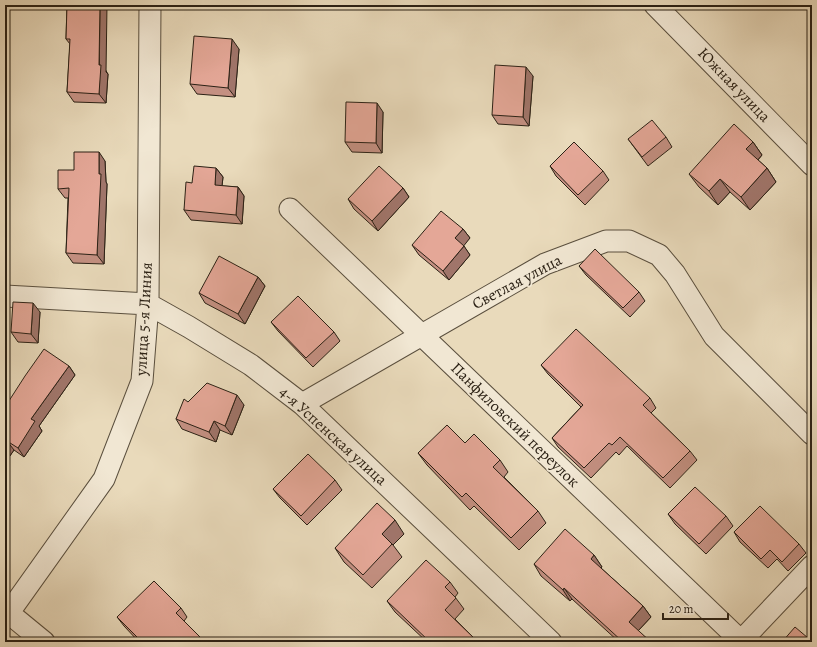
<svg xmlns="http://www.w3.org/2000/svg" width="817" height="647" font-family="Alegreya,serif">
  <style>
    .lines { fill: none; stroke-linecap: round; stroke-linejoin: round }
    .street-casing { stroke: #5a4f3e; stroke-width: 23 }
    .street { stroke: #f1e7d3; stroke-width: 21 }
    .wall { fill: #c49082; stroke: #2b2115 }
    .shaded-wall { fill: #a0756a; stroke: #2b2115 }
    .building { fill: #e4a797; stroke: #2b2115 }
    .labels { text-anchor: middle; dominant-baseline: central; stroke-width: 3.5; stroke-linejoin: round; paint-order: stroke }
    .street-label { font-size: 16px; fill: #2b2115; stroke: #f1e7d3 }
  </style>
  <rect width="100%" height="100%" fill="#e9dabb"/>
  <filter id="stains"><feTurbulence type="fractalNoise" baseFrequency=".005" numOctaves="4"/><feColorMatrix values="0 0 0 0 .2 0 0 0 0 .09 0 0 0 0 .02 0 0 0 .5 -.17"/></filter>
  <radialGradient id="worn" r=".72"><stop offset=".6" stop-color="#630" stop-opacity="0"/><stop offset="1" stop-color="#630" stop-opacity=".3"/></radialGradient>
  <g class="lines">
    <defs>
      <path id="street" d="M 655,5 L 812,165
        M 290,209 L 741,641
        M 5,296 L 148,304 L 189,327 L 251,365 L 302,404 L 551,642
        M 302,404 L 545,264 L 606,241 L 629,241 L 659,255 L 675,274 L 714,336 L 812,434
        M 5,610 L 44,642
        M 5,618 L 104,479 L 142,381 L 148,304 L 150,5
        M 740,642 L 812,566"/>
    </defs>
    <use href="#street" class="street-casing"/>
    <use href="#street" class="street"/>
  </g>
  <path class="wall" d="M 67,5 L 108,74 L 106,103 L 74,102 L 67,92 L 70,44 L 66,39 Z
    M 239,49 L 235,97 L 197,94 L 190,84 Z
    M 533,76 L 529,126 L 498,124 L 492,115 Z
    M 383,112 L 382,153 L 352,152 L 345,142 Z
    M 666,137 L 672,147 L 648,166 L 628,139 Z
    M 753,142 L 762,155 L 758,160 L 767,168 L 776,182 L 750,210 L 730,192 L 718,205 L 699,187 L 689,174 Z
    M 105,161 L 106,182 L 107,184 L 104,264 L 73,263 L 66,253 L 68,198 L 65,198 L 58,189 L 74,170 Z
    M 550,166 L 603,171 L 609,180 L 585,205 L 556,176 Z
    M 216,168 L 223,177 L 222,186 L 238,187 L 244,196 L 242,224 L 191,220 L 184,210 L 192,183 Z
    M 403,188 L 409,197 L 378,231 L 354,209 L 348,199 Z
    M 463,229 L 470,238 L 463,245 L 470,255 L 449,280 L 419,255 L 412,245 Z
    M 579,266 L 639,292 L 645,301 L 630,317 L 586,275 Z
    M 258,277 L 265,286 L 245,324 L 205,303 L 199,293 Z
    M 40,312 L 38,343 L 18,342 L 11,332 Z
    M 271,322 L 334,332 L 340,341 L 313,367 L 278,331 Z
    M 541,365 L 650,398 L 656,408 L 651,413 L 690,451 L 697,460 L 670,488 L 627,446 L 619,455 L 616,452 L 591,478 L 558,447 L 552,438 L 581,407 L 548,374 Z
    M 69,366 L 75,375 L 39,426 L 42,431 L 24,457 L 14,450 L 5,463 L 5,407 Z
    M 188,402 L 244,405 L 232,435 L 220,430 L 216,442 L 182,429 L 176,419 Z
    M 465,443 L 500,460 L 508,472 L 504,477 L 538,511 L 546,523 L 519,550 L 474,506 L 470,510 L 427,465 L 418,453 Z
    M 335,480 L 342,490 L 307,525 L 280,498 L 273,489 Z
    M 668,514 L 726,516 L 733,526 L 706,554 L 675,524 Z
    M 734,532 L 799,544 L 806,553 L 788,571 L 777,559 L 768,568 L 740,542 Z
    M 404,534 L 393,545 L 402,557 L 372,588 L 344,562 L 335,548 Z
    M 594,555 L 602,567 L 601,568 L 643,606 L 651,617 L 638,631 L 651,642 L 619,642 L 572,599 L 570,601 L 541,576 L 534,564 Z
    M 450,582 L 458,593 L 455,597 L 464,609 L 455,619 L 478,642 L 427,642 L 395,612 L 387,601 Z
    M 181,608 L 187,617 L 184,621 L 205,642 L 139,642 L 124,626 L 117,617 Z"/>
  <path class="shaded-wall" d="M 100,5 L 107,5 L 106,72 L 108,74 L 106,103 L 99,94 Z
    M 232,39 L 239,49 L 235,97 L 228,88 Z
    M 526,67 L 533,76 L 529,126 L 523,117 Z
    M 377,103 L 383,112 L 382,153 L 376,143 Z
    M 753,142 L 762,155 L 755,163 L 746,149 Z
    M 99,152 L 105,161 L 106,182 L 107,184 L 104,264 L 97,255 L 99,174 Z
    M 216,168 L 223,177 L 221,194 L 215,185 Z
    M 767,168 L 776,182 L 750,210 L 741,197 Z
    M 720,179 L 730,192 L 718,205 L 709,191 Z
    M 238,187 L 244,196 L 242,224 L 236,215 Z
    M 403,188 L 409,197 L 378,231 L 372,221 Z
    M 463,229 L 470,238 L 462,248 L 455,238 Z
    M 464,246 L 470,255 L 449,280 L 443,271 Z
    M 258,277 L 265,286 L 245,324 L 238,314 Z
    M 33,303 L 40,312 L 38,343 L 31,334 Z
    M 5,323 L 7,326 L 5,368 Z
    M 69,366 L 75,375 L 39,426 L 42,431 L 24,457 L 18,448 L 31,419 Z
    M 237,395 L 244,405 L 232,435 L 225,426 Z
    M 214,421 L 220,430 L 216,442 L 209,432 Z
    M 7,441 L 14,450 L 5,463 L 5,444 Z
    M 395,520 L 404,534 L 393,545 L 382,534 Z
    M 594,555 L 602,567 L 599,570 L 591,559 Z
    M 564,588 L 572,599 L 570,601 L 563,590 Z
    M 643,606 L 651,617 L 636,633 L 629,622 Z"/>
  <path class="building" d="M 67,5 L 100,5 L 99,65 L 101,65 L 99,94 L 67,92 L 70,39 L 66,39 Z
    M 194,36 L 232,39 L 228,88 L 190,84 Z
    M 495,65 L 526,67 L 523,117 L 492,115 Z
    M 346,102 L 377,103 L 376,143 L 345,142 Z
    M 652,120 L 666,137 L 642,157 L 628,139 Z
    M 734,124 L 753,142 L 746,149 L 767,168 L 741,197 L 720,179 L 709,191 L 689,174 Z
    M 574,142 L 603,171 L 578,195 L 550,166 Z
    M 74,152 L 99,152 L 99,174 L 101,174 L 97,255 L 66,253 L 69,188 L 58,189 L 58,170 L 74,170 Z
    M 194,166 L 216,168 L 215,185 L 238,187 L 236,215 L 184,210 L 186,182 L 192,183 Z
    M 379,166 L 403,188 L 372,221 L 348,199 Z
    M 441,211 L 463,229 L 455,238 L 464,246 L 443,271 L 412,245 Z
    M 595,249 L 639,292 L 623,308 L 579,266 Z
    M 219,256 L 258,277 L 238,314 L 199,293 Z
    M 298,296 L 334,332 L 306,358 L 271,322 Z
    M 13,302 L 33,303 L 31,334 L 11,332 Z
    M 576,329 L 650,398 L 643,405 L 690,451 L 663,478 L 620,437 L 612,445 L 609,443 L 584,468 L 552,438 L 583,405 L 541,365 Z
    M 44,349 L 69,366 L 31,419 L 35,421 L 18,448 L 7,441 L 5,444 L 5,407 L 25,376 Z
    M 207,383 L 237,395 L 225,426 L 214,421 L 209,432 L 176,419 L 184,399 L 188,402 Z
    M 447,425 L 465,443 L 474,434 L 500,460 L 493,467 L 538,511 L 511,538 L 466,493 L 462,497 L 418,453 Z
    M 308,454 L 335,480 L 301,516 L 273,489 Z
    M 695,487 L 726,516 L 699,544 L 668,514 Z
    M 377,503 L 395,520 L 382,534 L 392,544 L 363,575 L 335,548 Z
    M 760,506 L 799,544 L 782,562 L 770,550 L 761,559 L 734,532 Z
    M 565,529 L 594,555 L 591,559 L 643,606 L 629,622 L 651,642 L 623,642 L 564,588 L 563,590 L 534,564 Z
    M 426,560 L 450,582 L 445,587 L 456,598 L 445,610 L 478,642 L 430,642 L 387,601 Z
    M 154,581 L 181,608 L 176,613 L 205,642 L 142,642 L 117,617 Z
    M 795,627 L 808,638 L 812,634 L 812,642 L 782,642 Z"/>
  <g class="labels">
    <g class="street-label">
      <text transform="translate(734 85) rotate(46)">Южная улица</text>
      <text transform="translate(517 282) rotate(-28)">Светлая улица</text>
      <text transform="translate(144 319) rotate(-87)">улица 5-я Линия</text>
      <text transform="translate(515 425) rotate(44)">Панфиловский переулок</text>
      <text transform="translate(333 436) rotate(42)">4-я Успенская улица</text>
    </g>
  </g>
  <rect width="817" height="647" fill="none" stroke="#e9dabb" stroke-width="20"/>
  <rect x="6" y="6" width="805" height="635" fill="none" stroke="#2b2115" stroke-width="2"/>
  <rect x="10" y="10" width="797" height="627" fill="none" stroke="#2b2115"/>
  <path d="M663 613v6h65v-6" fill="none" stroke="#2b2115" stroke-width="2"/>
  <text x="669" y="613" font-size="12" fill="#2b2115" stroke="#f1e7d3" stroke-width="3" paint-order="stroke">20 m</text>
  <rect width="100%" height="100%" filter="url(#stains)"/>
  <rect width="100%" height="100%" fill="url(#worn)"/>
</svg>
